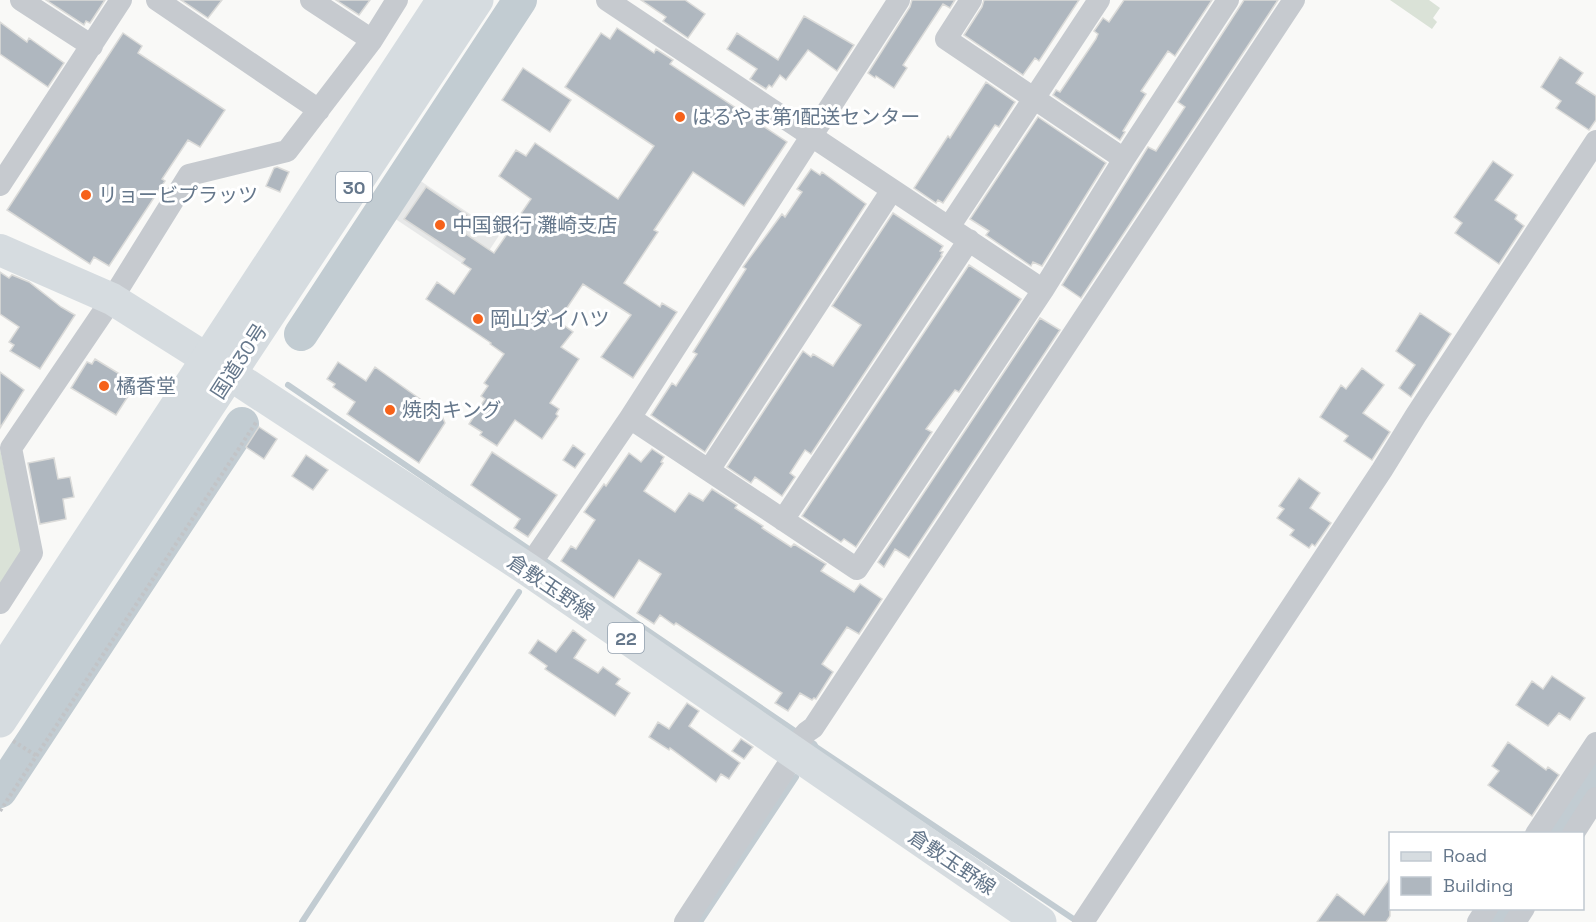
<svg xmlns="http://www.w3.org/2000/svg" width="1596" height="922" font-family="'Space Grotesk','Noto Sans JP',sans-serif">
  <style>
    .built { fill: #e7e8e8 }
    .green { fill: #dae2d7 }
    .lines { fill: none; stroke-linecap: round; stroke-linejoin: round }
    .stream { stroke: #c2ccd2; stroke-width: 6 }
    .river { stroke: #c2ccd2; stroke-width: 34 }
    .building { fill: #afb7bf; stroke: #dbdbd9; stroke-width: 1.5 }
    .path { stroke: #c2c4c7; stroke-width: 4; stroke-dasharray: 3 3; stroke-linecap: butt }
    .street { stroke: #c6cacf; stroke-width: 22 }
    .secondary { stroke: #d6dce0; stroke-width: 32 }
    .primary { stroke: #d6dce0; stroke-width: 33 }
    .highway { stroke: #d6dce0; stroke-width: 33 }
    .poi-dot { fill: #f6621a; stroke: #fff; stroke-width: 2 }
    .labels { text-anchor: middle; dominant-baseline: central; stroke-width: 6; stroke-linejoin: round; paint-order: stroke }
    .shield { fill: #fff; stroke: #93a0ae; stroke-width: 1.5 }
    .shield-label { font-size: 18px; font-weight: bold; fill: #65778b }
    .poi-label { font-size: 20px; fill: #65778b; stroke: #fff; text-anchor: start }
    .street-label { font-size: 20px; fill: #65778b; stroke: #fff }
  </style>
  <rect width="100%" height="100%" fill="#f9f9f7"/>
  <path class="built" d="M 410,174 L 500,234 L 475,272 L 385,212 Z"/>
  <path class="green" d="M 1390,0 L 1429,0 L 1440,8 L 1433,18 L 1437,22 L 1432,29 Z
    M 0,449 L 23,555 L 0,591 Z"/>
  <g class="lines">
    <path class="stream" d="M 288,385 L 533,552
      M 541,558 L 814,744 L 816,747 L 1078,922
      M 302,922 L 519,592
      M 700,922 L 796,777"/>
    <path class="river" d="M 301,334 L 520,0
      M 0,791 L 242,424
      M 1552,834 L 1596,767
      M 1494,922 L 1503,908"/>
  </g>
  <path class="building" d="M 46,0 L 105,0 L 90,23 L 86,21 L 84,25 Z
    M 181,0 L 222,0 L 208,18 Z
    M 336,0 L 370,0 L 359,15 Z
    M 641,0 L 685,0 L 705,14 L 688,38 L 663,21 L 666,17 Z
    M 912,0 L 955,0 L 950,8 L 943,4 L 903,65 L 907,68 L 894,88 L 876,76 L 875,78 L 868,73 L 910,7 Z
    M 984,0 L 1079,0 L 1039,61 L 1035,58 L 1023,75 L 964,35 L 982,7 Z
    M 1124,0 L 1212,0 L 1175,56 L 1168,51 L 1141,91 L 1146,94 L 1123,131 L 1125,132 L 1120,140 L 1053,95 L 1056,90 L 1060,92 L 1096,39 L 1098,34 L 1094,31 L 1103,18 L 1109,22 Z
    M 1244,0 L 1278,0 L 1081,298 L 1062,285 L 1148,147 L 1156,151 L 1185,107 L 1178,102 Z
    M 804,16 L 854,45 L 837,71 L 808,50 L 786,80 L 780,75 L 772,87 L 769,85 L 766,89 L 750,79 L 757,69 L 727,49 L 737,33 L 778,60 Z
    M 0,22 L 27,42 L 29,38 L 64,63 L 48,87 L 0,54 Z
    M 617,28 L 654,53 L 656,49 L 673,60 L 670,64 L 787,142 L 744,206 L 693,172 L 654,230 L 658,232 L 624,283 L 660,307 L 662,303 L 677,312 L 633,378 L 601,357 L 631,315 L 583,284 L 558,321 L 573,332 L 561,347 L 579,359 L 550,403 L 559,409 L 556,414 L 558,416 L 542,439 L 515,420 L 497,446 L 480,435 L 482,432 L 469,424 L 485,399 L 481,396 L 488,386 L 484,383 L 504,354 L 490,344 L 491,343 L 426,299 L 437,282 L 454,294 L 471,269 L 462,263 L 465,259 L 404,219 L 426,187 L 472,218 L 463,232 L 494,253 L 531,199 L 499,176 L 516,150 L 526,156 L 535,143 L 618,199 L 654,146 L 565,87 L 601,33 L 610,39 Z
    M 123,33 L 142,46 L 138,53 L 225,110 L 200,147 L 188,140 L 162,179 L 165,181 L 109,266 L 94,257 L 90,264 L 7,210 Z
    M 1560,57 L 1583,73 L 1576,83 L 1596,96 L 1596,120 L 1589,130 L 1556,108 L 1561,101 L 1541,87 Z
    M 523,68 L 571,100 L 550,132 L 502,100 Z
    M 986,82 L 1015,102 L 999,127 L 995,125 L 943,203 L 938,200 L 936,203 L 914,188 L 948,136 L 950,138 Z
    M 1038,117 L 1106,163 L 1042,266 L 1033,262 L 1031,266 L 986,235 L 989,231 L 970,219 Z
    M 1493,161 L 1513,175 L 1495,200 L 1517,215 L 1515,219 L 1524,226 L 1499,264 L 1455,233 L 1462,223 L 1454,217 Z
    M 277,167 L 289,172 L 280,192 L 266,186 L 274,168 Z
    M 811,169 L 820,175 L 822,172 L 866,204 L 705,452 L 651,415 L 672,383 L 676,386 L 697,354 L 693,352 L 746,269 L 743,267 L 782,214 L 785,217 L 802,192 L 797,189 Z
    M 893,213 L 943,246 L 940,251 L 943,252 L 941,255 L 942,256 L 811,454 L 805,450 L 790,473 L 795,477 L 782,496 L 755,477 L 751,483 L 727,467 L 803,351 L 811,357 L 813,354 L 833,366 L 861,325 L 832,306 Z
    M 969,265 L 1021,299 L 959,392 L 955,390 L 926,429 L 932,432 L 856,547 L 844,539 L 841,542 L 802,516 Z
    M 0,272 L 9,278 L 12,275 L 29,282 L 61,307 L 75,315 L 40,369 L 10,351 L 14,345 L 9,342 L 19,327 L 0,314 Z
    M 1420,313 L 1451,334 L 1411,397 L 1399,388 L 1415,365 L 1396,351 Z
    M 1040,318 L 1060,330 L 909,558 L 895,549 L 884,567 L 878,562 Z
    M 95,359 L 136,384 L 116,415 L 71,388 L 87,362 L 92,364 Z
    M 338,362 L 366,381 L 375,367 L 441,414 L 445,423 L 419,463 L 347,414 L 355,402 L 333,387 L 335,384 L 327,379 Z
    M 1362,368 L 1384,385 L 1363,413 L 1390,432 L 1372,460 L 1344,441 L 1348,436 L 1320,417 L 1341,385 L 1346,389 Z
    M 0,372 L 24,390 L 0,428 Z
    M 259,427 L 277,439 L 264,459 L 246,447 Z
    M 573,445 L 585,454 L 575,468 L 563,460 Z
    M 652,449 L 664,457 L 661,462 L 663,463 L 644,491 L 675,512 L 689,493 L 703,501 L 712,489 L 737,505 L 735,508 L 763,526 L 762,528 L 791,547 L 794,544 L 826,564 L 821,571 L 854,592 L 860,584 L 882,599 L 859,634 L 847,627 L 822,664 L 833,672 L 816,699 L 814,698 L 812,700 L 800,693 L 788,711 L 775,703 L 782,693 L 676,623 L 674,625 L 660,615 L 654,624 L 637,613 L 661,574 L 639,560 L 614,598 L 561,561 L 571,546 L 576,549 L 595,520 L 584,512 L 604,484 L 606,486 L 629,453 L 641,462 Z
    M 492,452 L 557,495 L 528,537 L 514,528 L 520,519 L 471,485 Z
    M 306,455 L 328,470 L 313,490 L 292,476 Z
    M 54,458 L 58,479 L 70,477 L 74,497 L 63,499 L 66,519 L 40,524 L 28,463 Z
    M 1299,478 L 1320,493 L 1310,508 L 1331,523 L 1315,546 L 1312,544 L 1309,548 L 1290,535 L 1294,530 L 1277,518 L 1284,509 L 1279,506 Z
    M 573,630 L 586,640 L 574,658 L 598,673 L 603,667 L 620,679 L 616,684 L 630,693 L 615,716 L 545,669 L 547,666 L 529,653 L 538,640 L 556,652 Z
    M 1552,676 L 1585,698 L 1570,720 L 1559,713 L 1548,726 L 1516,705 L 1532,681 L 1543,689 Z
    M 687,703 L 699,711 L 689,726 L 740,763 L 729,779 L 721,774 L 716,782 L 670,748 L 669,750 L 649,737 L 658,722 L 669,729 Z
    M 741,739 L 753,747 L 744,759 L 732,751 Z
    M 1508,742 L 1546,770 L 1548,767 L 1559,775 L 1532,816 L 1488,785 L 1499,771 L 1492,766 Z
    M 1390,878 L 1390,916 L 1386,922 L 1317,922 L 1337,894 L 1364,915 Z"/>
  <g class="lines">
    <path class="path" d="M 13,741 L 37,756
      M 0,811 L 257,421"/>
    <path class="street" d="M 21,0 L 92,46
      M 157,0 L 319,110
      M 311,0 L 372,40
      M 607,0 L 1043,290
      M 971,0 L 946,39 L 1124,159
      M 0,185 L 121,0
      M 949,227 L 1099,0
      M 630,418 L 857,569 L 1043,290 L 1124,159 L 1228,0
      M 709,470 L 892,190
      M 783,520 L 969,240
      M 527,569 L 630,418 L 899,0
      M 0,603 L 32,553 L 11,448 L 112,299 L 189,175 L 287,151 L 372,40 L 397,0
      M 1536,834 L 1596,743
      M 1573,834 L 1596,798
      M 685,922 L 795,754 C 799,744 802,733 813,728 L 1294,0
      M 1083,922 L 1382,470 L 1416,415 L 1596,141
      M 1478,922 L 1487,908
      M 1515,922 L 1524,908"/>
    <path class="secondary" d="M 0,250 L 112,299 L 207,359"/>
    <path class="primary" d="M 207,359 L 527,569 L 1040,922"/>
    <path class="highway" d="M 0,675 L 443,0
      M 0,721 L 477,0"/>
  </g>
  <g class="poi-dot">
    <circle cx="680" cy="117" r="6"/>
    <circle cx="86" cy="195" r="6"/>
    <circle cx="440" cy="225" r="6"/>
    <circle cx="478" cy="319" r="6"/>
    <circle cx="104" cy="386" r="6"/>
    <circle cx="390" cy="410" r="6"/>
  </g>
  <g class="labels">
    <g class="shield">
      <rect x="336" y="172" width="36" height="30" rx="4.5"/>
      <rect x="608" y="623" width="36" height="30" rx="4.5"/>
    </g>
    <g class="shield-label">
      <text x="354" y="187">30</text>
      <text x="626" y="638">22</text>
    </g>
    <g class="poi-label">
      <text x="692" y="117">はるやま第1配送センター</text>
      <text x="98" y="195">リョービプラッツ</text>
      <text x="452" y="225">中国銀行 灘崎支店</text>
      <text x="490" y="319">岡山ダイハツ</text>
      <text x="116" y="386">橘香堂</text>
      <text x="402" y="410">焼肉キング</text>
    </g>
    <g class="street-label">
      <text transform="translate(239 361) rotate(-57)">国道30号</text>
      <text transform="translate(551 587) rotate(34)">倉敷玉野線</text>
      <text transform="translate(952 862) rotate(34)">倉敷玉野線</text>
    </g>
  </g>
  <rect x="1389" y="832" width="195" height="78" fill="#ffffff" stroke="#c1c9d1" stroke-width="1.5"/>
  <rect x="1401" y="852" width="30" height="9" fill="#d6dce0" stroke="#c1c9d1" stroke-width="1.5"/>
  <text x="1443" y="862" font-size="18" fill="#65778b">Road</text>
  <rect x="1401" y="877" width="30" height="18" fill="#afb7bf" stroke="#c1c9d1" stroke-width="1.5"/>
  <text x="1443" y="892" font-size="18" fill="#65778b">Building</text>
</svg>
